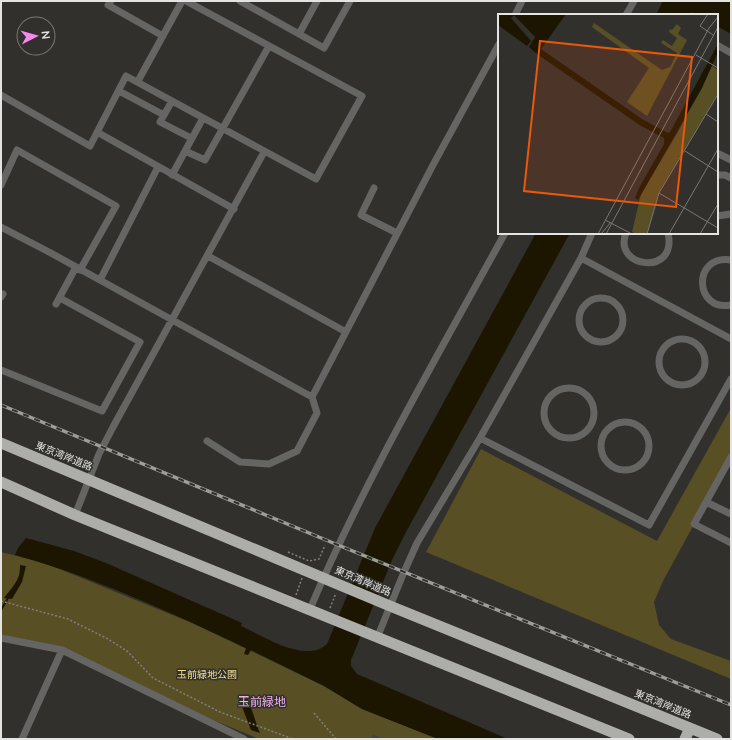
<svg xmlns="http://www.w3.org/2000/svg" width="732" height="740" font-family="Mulish,'Noto Sans JP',sans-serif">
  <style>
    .green { fill: #594f25 }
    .water { fill: #1c1600 }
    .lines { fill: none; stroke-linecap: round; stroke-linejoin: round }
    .stream { stroke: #1c1600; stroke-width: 2 }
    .building { fill: #454245 }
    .path { stroke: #81807d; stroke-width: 1.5; stroke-dasharray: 2 2; stroke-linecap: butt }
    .minor { stroke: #656563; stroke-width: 7 }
    .highway { stroke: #adada9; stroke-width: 11 }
    .rail-casing { stroke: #9d9d9a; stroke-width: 3.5 }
    .rail { stroke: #31302d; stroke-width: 2; stroke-dasharray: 6; stroke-linecap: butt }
    .labels { text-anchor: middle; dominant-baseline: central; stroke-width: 3; stroke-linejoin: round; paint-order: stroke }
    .street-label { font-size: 10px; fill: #e4e4e2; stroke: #31302d }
    .park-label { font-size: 10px; fill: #f4df8e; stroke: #31302d }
    .quarter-label { font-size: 12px; fill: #eeb1e8; stroke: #31302d }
    .inset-road { fill: none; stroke: #797875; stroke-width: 1 }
    .view { fill: #e8590c; fill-opacity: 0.15; stroke: #e8590c; stroke-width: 2 }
    .inset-edge { fill: none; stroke: #e4e4e2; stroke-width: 2 }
  </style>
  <rect width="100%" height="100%" fill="#31302d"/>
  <path class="green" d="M 731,408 L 731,457 L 663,581 L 654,602 L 659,625 L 671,639 L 731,661 L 731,679 L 426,552 L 481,449 L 657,541 Z
    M 1,552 L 45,563 L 192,623 L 324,686 L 362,709 L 438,739 L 259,739 L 201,715 L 63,648 L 1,636 Z"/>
  <path class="water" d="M 663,1 L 731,1 L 731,34 L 717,26 L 717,15 L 698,15 L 692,12 L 690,15 L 656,15 Z
    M 536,233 L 570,233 L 406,532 L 392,560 L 351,660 L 351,666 L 357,674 L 508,739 L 438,739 L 362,709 L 324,686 L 251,650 L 248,655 L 244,654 L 246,648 C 174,614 92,576 15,555 L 18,548 L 26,538 L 74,551 L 106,563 L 242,623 L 241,626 C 263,636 306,664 327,644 L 375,528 Z
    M 20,565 L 26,566 L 22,582 L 12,599 L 4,598 C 12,587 21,580 20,565 Z
    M 247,696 L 259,731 L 260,733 L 251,730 L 239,699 Z"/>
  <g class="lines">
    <path class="stream" d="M 1,610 L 8,598"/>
  </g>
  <path class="building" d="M 373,734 L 383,739 L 371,739 Z"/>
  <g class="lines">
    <path class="path" d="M 288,552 L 309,561 L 319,559 L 325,545
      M 296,595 L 302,578
      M 1,601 L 68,619 L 108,639 L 127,651 L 153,678 L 220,712 L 293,739
      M 330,608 L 336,593
      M 314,713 L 336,739"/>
    <path class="minor" d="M 111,1 L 108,5 L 163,36
      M 240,1 L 324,48 L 350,1
      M 515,15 L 522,1
      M 626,15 L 634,1
      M 299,34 L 317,1
      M 717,45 L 731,53
      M 138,81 L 182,1
      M 119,91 L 164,115
      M 1,95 L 90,146 L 126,76 L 316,179 L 362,96 L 186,1
      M 172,101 L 160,122 L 191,138
      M 97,132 L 234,209
      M 185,151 L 205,160 L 269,46
      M 717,153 L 731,160
      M 172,175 L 203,118
      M 717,175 L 725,175 L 731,178
      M 1,185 L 17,150 L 116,206 L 80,270
      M 374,188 L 361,215 L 397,233
      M 717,216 L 731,214
      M 1,227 L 49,252 L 312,397 L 433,165 L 499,44
      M 626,233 C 612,268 678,277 668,233
      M 208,256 L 346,332
      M 581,258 L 731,339
      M 731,260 C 692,254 694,312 731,305
      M 100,280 L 158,167
      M 1,297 L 3,294
      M579 320a22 22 0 1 1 44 0a22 22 0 1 1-44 0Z
      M 56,304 L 76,267
      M659 362a23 23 0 1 1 46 0a23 23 0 1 1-46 0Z
      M 1,370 L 102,411 L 140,342 L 60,298
      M544 413a25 25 0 1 1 50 0a25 25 0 1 1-50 0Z
      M601 446a24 24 0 1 1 48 0a24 24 0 1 1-48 0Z
      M 480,438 L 649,525 L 731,379
      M 207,441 L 240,462 L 269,464 L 297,451 L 317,413 L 312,397
      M 731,457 L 694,524 L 731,543
      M 706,502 L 731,514
      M 75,515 L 99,454 L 113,427 L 264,152
      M 310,609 C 365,479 437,357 505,233
      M 1,638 L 62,650 L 244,739
      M 377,638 L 404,572 L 417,543 L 480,438 L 581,258 L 592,233
      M 22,739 L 62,650"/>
    <path class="highway" d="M 1,443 L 390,606 L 717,739
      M 1,482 L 75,515 L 629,739
      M 685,739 L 690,728"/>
    <defs>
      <path id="rail" d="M 1,405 L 338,545 L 731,705"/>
    </defs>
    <use href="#rail" class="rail-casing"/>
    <use href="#rail" class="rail"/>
  </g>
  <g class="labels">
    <g class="street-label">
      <text transform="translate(64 456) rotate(22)">東京湾岸道路</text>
      <text transform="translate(363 581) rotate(23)">東京湾岸道路</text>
      <text transform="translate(663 704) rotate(22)">東京湾岸道路</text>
    </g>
    <g class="park-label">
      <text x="207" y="674">玉前緑地公園</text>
    </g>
    <g class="quarter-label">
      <text x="262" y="701">玉前緑地</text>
    </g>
  </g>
  <g transform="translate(498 14)">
    <rect width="220" height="220" fill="#31302d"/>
    <path d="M 96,9 L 164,56 L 172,53 L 179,39 L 163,29 L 165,26 L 174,32 L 179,24 L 171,18 L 172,15 L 174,16 L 179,10 L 183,14 L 180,20 L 189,26 L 149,102 L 129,88 L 151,54 L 94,13 ZM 214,52 L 220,56 L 220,79 L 161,178 L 149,220 L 137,220 L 134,218 L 143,180 L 180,118 Z" fill="#594f25"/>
    <path d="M 0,0 L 68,0 L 43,35 L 144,105 L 170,119 L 172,118 L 220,30 L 220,38 L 204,74 L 140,186 L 137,184 L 141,174 L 166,130 L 166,124 L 143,112 L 39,40 L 31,33 L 37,23 L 16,1 L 13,4 L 33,27 L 29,32 L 0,11 Z" fill="#1c1600"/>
    <path class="inset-road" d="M 210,0 L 202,12 L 215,21M 198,41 L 220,54M 208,100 L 220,108M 187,137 L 220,158M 161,179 L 220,214M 107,206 L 134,220M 100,220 L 211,14 L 220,3M 103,220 L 113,208M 108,220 L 220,13M 149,220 L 161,179 L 220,80M 171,220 L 220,135M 202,220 L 220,190"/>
    <path class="view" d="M 42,27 L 194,43 L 178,193 L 26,177 Z"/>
    <rect width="220" height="220" class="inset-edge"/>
  </g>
  <rect width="732" height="740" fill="none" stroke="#e4e4e2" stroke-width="4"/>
  <g transform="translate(36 36) rotate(84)"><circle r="19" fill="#31302d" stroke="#797875"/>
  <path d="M0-3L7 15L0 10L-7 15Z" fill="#f689ee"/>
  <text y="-6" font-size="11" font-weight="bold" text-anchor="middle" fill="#e4e4e2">N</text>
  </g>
</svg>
